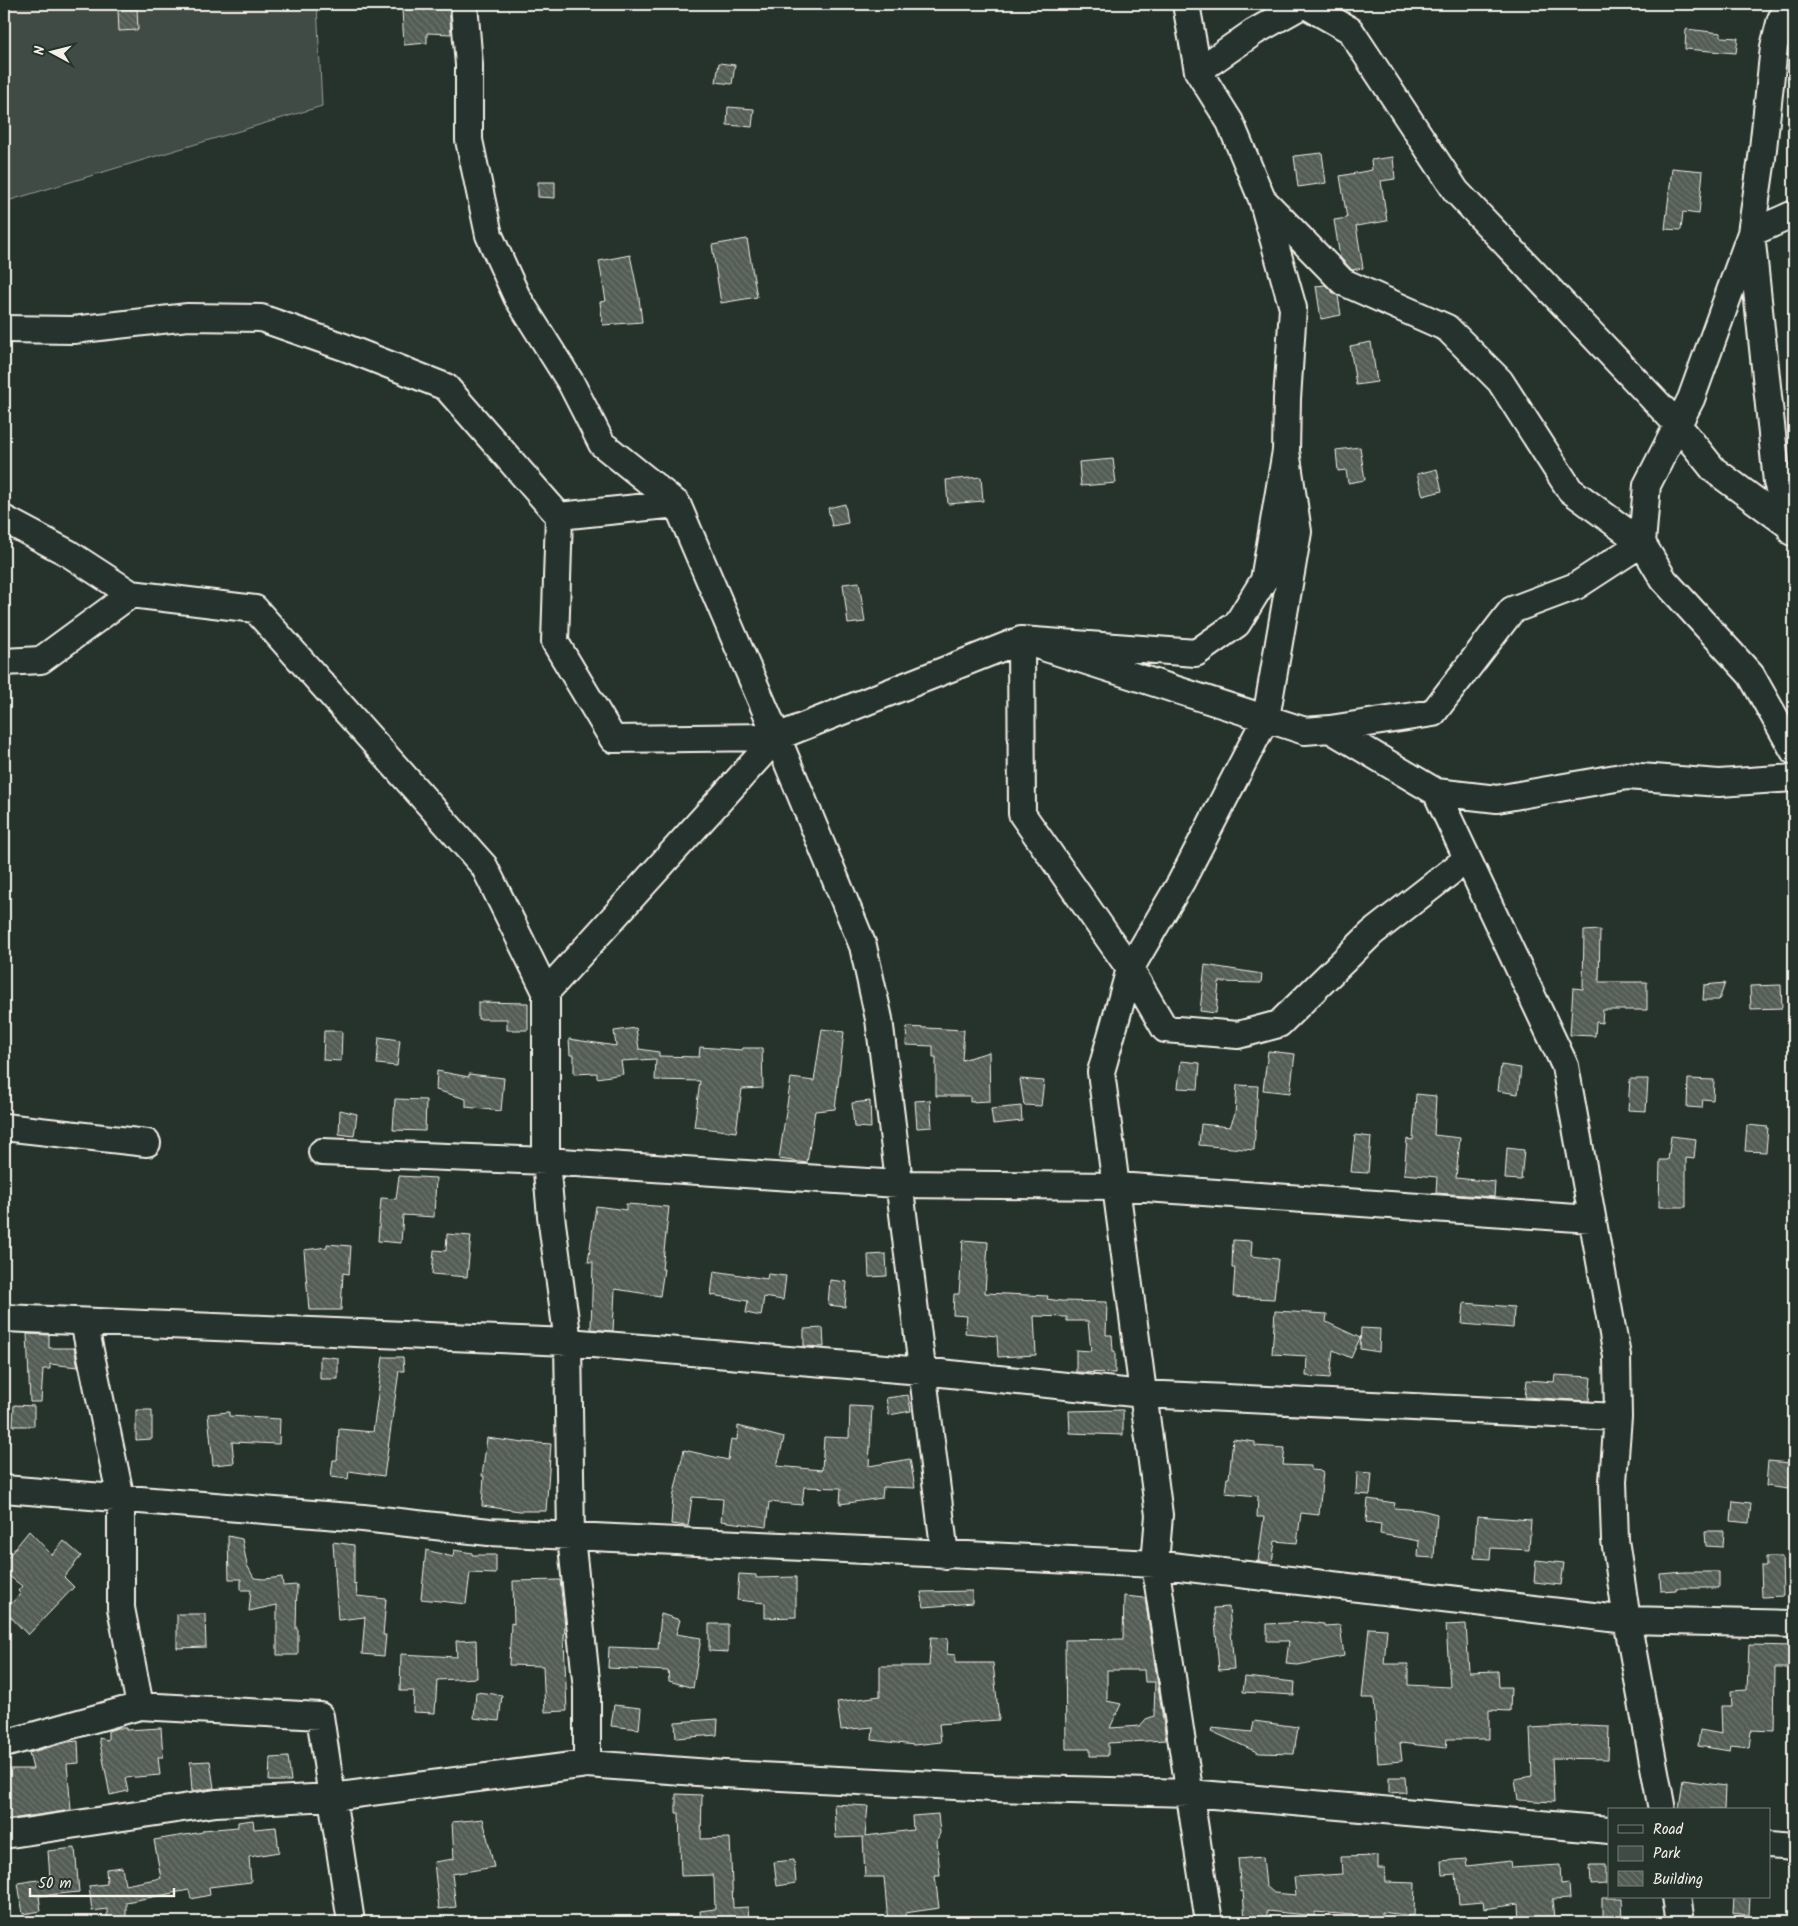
<svg xmlns="http://www.w3.org/2000/svg" width="1798" height="1926" font-family="Kalam,sans-serif">
  <style>
    .green { fill: #414b45; stroke: #9a9e96 }
    .building { fill: url(#building-back-hatch); stroke: #f4f1e8; fill-rule: evenodd }
    .lines { fill: none; stroke-linecap: round; stroke-linejoin: round }
    .minor-casing { stroke: #f4f1e8; stroke-width: 30 }
    .minor { stroke: #26332d; stroke-width: 26 }
  </style>
  <defs>
    <pattern id="building-back-hatch" width="6" height="6" patternUnits="userSpaceOnUse" patternTransform="scale(1.25)"><rect width="6" height="6" fill="#525c55"/><path d="M-1 5l2 2M0 0l6 6M5-1l2 2" fill="none" stroke="#6c746d"/></pattern>
  </defs>
  <rect width="100%" height="100%" fill="#26332d"/>
  <filter id="ink" filterUnits="userSpaceOnUse"><feTurbulence type="fractalNoise" baseFrequency=".02" numOctaves="2"/><feDisplacementMap in="SourceGraphic" scale="10" xChannelSelector="R" yChannelSelector="G"/><feConvolveMatrix kernelMatrix="1 2 1 2 8 2 1 2 1" color-interpolation-filters="sRGB"/></filter>
  <g filter="url(#ink)">
    <path class="green" d="M 4,4 L 317,4 L 322,106 L 4,202 Z"/>
    <path class="building" d="M 434,4 L 449,4 L 451,34 L 427,33 L 427,43 L 404,45 L 402,10 L 434,8 Z
      M 118,9 L 137,9 L 138,30 L 119,31 Z
      M 1686,29 L 1721,33 L 1721,37 L 1738,38 L 1736,53 L 1685,49 Z
      M 719,63 L 735,65 L 732,84 L 716,82 Z
      M 728,107 L 754,109 L 752,127 L 727,125 Z
      M 1322,153 L 1326,183 L 1298,187 L 1294,156 Z
      M 1393,157 L 1395,179 L 1381,181 L 1387,221 L 1356,226 L 1363,268 L 1352,270 L 1340,257 L 1334,220 L 1347,218 L 1340,176 L 1372,170 L 1371,160 Z
      M 1672,168 L 1703,171 L 1699,214 L 1683,212 L 1681,230 L 1665,229 Z
      M 538,182 L 555,182 L 555,198 L 538,197 Z
      M 747,239 L 757,297 L 721,303 L 712,245 Z
      M 630,255 L 639,298 L 642,322 L 603,325 L 600,302 L 606,301 L 599,261 Z
      M 1325,285 L 1338,296 L 1341,315 L 1321,319 L 1316,286 Z
      M 1371,342 L 1377,382 L 1356,385 L 1350,346 Z
      M 1360,447 L 1365,480 L 1348,483 L 1346,470 L 1338,471 L 1336,450 Z
      M 1113,459 L 1116,483 L 1081,486 L 1079,462 Z
      M 1437,469 L 1442,491 L 1423,496 L 1417,474 Z
      M 981,477 L 983,501 L 948,504 L 946,480 Z
      M 845,504 L 848,523 L 832,526 L 828,508 Z
      M 859,582 L 865,622 L 848,624 L 843,584 Z
      M 1600,930 L 1599,982 L 1647,982 L 1647,1010 L 1603,1010 L 1602,1023 L 1596,1022 L 1595,1036 L 1570,1035 L 1573,988 L 1583,989 L 1584,931 Z
      M 1205,965 L 1262,974 L 1261,983 L 1219,982 L 1216,1013 L 1200,1011 Z
      M 1725,983 L 1719,1000 L 1703,1000 L 1704,985 Z
      M 1781,985 L 1782,1008 L 1751,1009 L 1750,986 Z
      M 478,1002 L 528,1003 L 528,1030 L 507,1030 L 507,1019 L 478,1019 Z
      M 907,1027 L 964,1030 L 962,1060 L 989,1052 L 990,1101 L 970,1102 L 970,1096 L 936,1096 L 936,1057 L 933,1057 L 933,1046 L 906,1045 Z
      M 636,1028 L 639,1049 L 659,1052 L 659,1056 L 699,1057 L 700,1047 L 742,1050 L 743,1048 L 762,1048 L 763,1088 L 742,1089 L 736,1132 L 694,1127 L 700,1081 L 655,1080 L 656,1059 L 621,1061 L 623,1074 L 597,1078 L 597,1073 L 574,1074 L 574,1055 L 570,1055 L 569,1039 L 616,1046 L 614,1031 Z
      M 822,1029 L 844,1032 L 835,1109 L 815,1111 L 807,1163 L 779,1159 L 791,1078 L 814,1081 Z
      M 324,1031 L 342,1031 L 341,1061 L 323,1060 Z
      M 379,1037 L 400,1040 L 397,1066 L 377,1064 Z
      M 1268,1051 L 1295,1054 L 1290,1093 L 1263,1090 Z
      M 1181,1061 L 1200,1063 L 1198,1089 L 1178,1088 Z
      M 1501,1065 L 1521,1068 L 1518,1094 L 1498,1091 Z
      M 437,1071 L 469,1077 L 469,1074 L 504,1078 L 501,1111 L 466,1107 L 466,1099 L 436,1090 Z
      M 1020,1079 L 1044,1081 L 1041,1106 L 1024,1105 Z
      M 1630,1079 L 1648,1079 L 1646,1111 L 1628,1110 Z
      M 1688,1079 L 1714,1080 L 1713,1100 L 1703,1099 L 1702,1108 L 1687,1107 Z
      M 1237,1085 L 1258,1086 L 1254,1150 L 1199,1145 L 1201,1124 L 1230,1127 L 1235,1114 Z
      M 1416,1094 L 1436,1096 L 1434,1135 L 1460,1138 L 1456,1178 L 1495,1182 L 1494,1197 L 1436,1193 L 1437,1177 L 1404,1174 L 1407,1139 L 1413,1140 Z
      M 395,1099 L 426,1100 L 425,1131 L 393,1130 Z
      M 930,1100 L 932,1127 L 917,1128 L 915,1101 Z
      M 870,1101 L 871,1128 L 854,1127 L 852,1103 Z
      M 1021,1106 L 1022,1121 L 993,1124 L 991,1109 Z
      M 340,1110 L 357,1114 L 354,1136 L 339,1134 Z
      M 1747,1125 L 1768,1127 L 1766,1152 L 1745,1151 Z
      M 1355,1135 L 1371,1137 L 1368,1173 L 1351,1172 Z
      M 1671,1136 L 1696,1139 L 1694,1159 L 1686,1158 L 1686,1207 L 1659,1207 L 1660,1160 L 1668,1160 Z
      M 1507,1148 L 1524,1150 L 1521,1180 L 1505,1179 Z
      M 399,1176 L 436,1178 L 434,1217 L 403,1215 L 401,1243 L 378,1241 L 381,1198 L 396,1199 Z
      M 626,1204 L 669,1207 L 662,1269 L 664,1269 L 660,1296 L 615,1289 L 613,1331 L 591,1329 L 593,1262 L 588,1262 L 596,1206 L 626,1210 Z
      M 447,1234 L 471,1236 L 467,1277 L 432,1274 L 434,1250 L 446,1251 Z
      M 963,1240 L 988,1242 L 985,1293 L 1048,1296 L 1047,1299 L 1061,1301 L 1107,1302 L 1106,1335 L 1112,1335 L 1113,1351 L 1115,1351 L 1115,1373 L 1076,1372 L 1076,1350 L 1091,1351 L 1088,1321 L 1067,1321 L 1067,1317 L 1034,1316 L 1036,1355 L 998,1357 L 997,1336 L 965,1333 L 967,1316 L 953,1315 L 954,1294 L 959,1294 Z
      M 1233,1240 L 1252,1241 L 1251,1256 L 1278,1259 L 1274,1299 L 1233,1297 L 1235,1268 L 1232,1268 Z
      M 327,1244 L 351,1246 L 349,1274 L 343,1273 L 341,1310 L 309,1310 L 304,1250 L 327,1247 Z
      M 886,1254 L 887,1276 L 869,1277 L 868,1255 Z
      M 714,1271 L 767,1279 L 768,1274 L 786,1276 L 783,1300 L 764,1297 L 761,1316 L 746,1313 L 748,1301 L 711,1295 Z
      M 830,1280 L 847,1282 L 845,1307 L 828,1305 Z
      M 1464,1303 L 1514,1307 L 1513,1328 L 1462,1324 Z
      M 1275,1311 L 1327,1314 L 1326,1322 L 1360,1338 L 1351,1358 L 1333,1350 L 1330,1378 L 1306,1376 L 1307,1356 L 1272,1354 Z
      M 823,1328 L 824,1347 L 804,1346 L 804,1329 Z
      M 1361,1328 L 1380,1329 L 1379,1352 L 1360,1349 Z
      M 27,1334 L 49,1335 L 49,1348 L 74,1348 L 78,1367 L 50,1364 L 50,1369 L 43,1369 L 41,1402 L 30,1402 Z
      M 320,1356 L 338,1358 L 338,1379 L 320,1379 Z
      M 383,1357 L 403,1357 L 404,1371 L 399,1371 L 384,1476 L 349,1471 L 348,1479 L 331,1477 L 333,1460 L 337,1460 L 339,1429 L 373,1432 Z
      M 1555,1375 L 1591,1377 L 1589,1401 L 1525,1397 L 1527,1380 L 1554,1382 Z
      M 908,1395 L 911,1411 L 889,1415 L 886,1398 Z
      M 14,1405 L 34,1406 L 34,1426 L 13,1426 Z
      M 850,1406 L 872,1407 L 869,1466 L 910,1459 L 915,1488 L 883,1487 L 882,1498 L 840,1504 L 841,1488 L 804,1487 L 802,1505 L 769,1502 L 766,1527 L 721,1521 L 723,1499 L 692,1497 L 688,1526 L 671,1524 L 673,1498 L 684,1450 L 728,1460 L 731,1439 L 737,1440 L 738,1426 L 784,1438 L 777,1466 L 822,1470 L 824,1437 L 849,1438 Z
      M 136,1410 L 152,1410 L 152,1439 L 136,1440 Z
      M 1123,1410 L 1123,1435 L 1070,1433 L 1069,1411 Z
      M 229,1412 L 229,1416 L 280,1419 L 279,1444 L 232,1442 L 234,1463 L 213,1465 L 208,1414 Z
      M 487,1438 L 524,1443 L 524,1442 L 551,1444 L 546,1511 L 520,1511 L 482,1506 L 484,1476 L 482,1476 Z
      M 1233,1439 L 1255,1442 L 1255,1446 L 1285,1448 L 1283,1465 L 1311,1466 L 1311,1470 L 1323,1471 L 1319,1515 L 1301,1513 L 1297,1543 L 1275,1541 L 1272,1563 L 1258,1561 L 1264,1517 L 1257,1517 L 1258,1496 L 1225,1493 L 1227,1478 L 1229,1478 Z
      M 1768,1461 L 1791,1463 L 1788,1489 L 1766,1486 Z
      M 1357,1472 L 1372,1473 L 1370,1495 L 1356,1494 Z
      M 1368,1499 L 1395,1503 L 1394,1508 L 1421,1510 L 1437,1514 L 1434,1558 L 1418,1557 L 1419,1541 L 1380,1534 L 1381,1524 L 1366,1522 Z
      M 1733,1501 L 1751,1503 L 1749,1523 L 1731,1521 Z
      M 1477,1516 L 1531,1520 L 1529,1550 L 1491,1548 L 1490,1559 L 1474,1558 Z
      M 29,1531 L 52,1555 L 64,1541 L 81,1556 L 64,1577 L 74,1587 L 28,1635 L 4,1610 L 21,1594 L 18,1591 L 22,1586 L 4,1572 L 4,1562 Z
      M 1705,1531 L 1724,1531 L 1723,1547 L 1706,1546 Z
      M 228,1536 L 242,1539 L 247,1565 L 254,1578 L 264,1579 L 282,1577 L 283,1586 L 297,1585 L 296,1629 L 298,1629 L 298,1655 L 277,1655 L 277,1605 L 249,1611 L 251,1590 L 241,1590 L 241,1579 L 229,1579 Z
      M 333,1542 L 354,1545 L 354,1585 L 356,1584 L 357,1596 L 386,1599 L 383,1635 L 386,1635 L 384,1656 L 362,1654 L 365,1617 L 338,1620 Z
      M 426,1550 L 453,1557 L 454,1550 L 472,1553 L 472,1555 L 496,1555 L 496,1574 L 470,1573 L 466,1604 L 421,1599 Z
      M 1766,1557 L 1782,1557 L 1783,1596 L 1762,1597 L 1761,1566 L 1766,1566 Z
      M 1536,1560 L 1564,1563 L 1561,1585 L 1534,1582 Z
      M 1685,1572 L 1719,1572 L 1719,1588 L 1676,1588 L 1676,1590 L 1661,1591 L 1660,1574 Z
      M 739,1574 L 756,1575 L 756,1578 L 796,1577 L 796,1617 L 765,1618 L 765,1603 L 737,1600 Z
      M 560,1580 L 565,1626 L 564,1639 L 567,1711 L 545,1712 L 543,1666 L 509,1665 L 511,1623 L 514,1624 L 513,1581 Z
      M 972,1591 L 972,1603 L 924,1607 L 921,1592 Z
      M 1124,1596 L 1145,1598 L 1166,1740 L 1108,1743 L 1108,1756 L 1090,1756 L 1090,1749 L 1066,1749 L 1065,1640 L 1123,1639 ZM 1107,1670 L 1144,1670 L 1145,1682 L 1155,1682 L 1154,1716 L 1146,1719 L 1140,1726 L 1110,1728 L 1121,1704 L 1107,1701 Z
      M 1229,1607 L 1234,1669 L 1219,1670 L 1214,1608 Z
      M 177,1614 L 205,1614 L 206,1647 L 177,1648 Z
      M 661,1614 L 680,1620 L 676,1634 L 701,1638 L 693,1688 L 669,1681 L 668,1671 L 608,1668 L 609,1647 L 658,1649 Z
      M 1306,1622 L 1324,1624 L 1324,1626 L 1340,1625 L 1344,1656 L 1298,1665 L 1286,1664 L 1289,1641 L 1267,1641 L 1267,1624 Z
      M 709,1624 L 728,1624 L 728,1652 L 709,1651 Z
      M 1466,1624 L 1469,1672 L 1498,1671 L 1499,1687 L 1511,1687 L 1510,1711 L 1489,1710 L 1489,1739 L 1447,1739 L 1446,1748 L 1400,1743 L 1402,1761 L 1378,1763 L 1374,1698 L 1362,1698 L 1369,1628 L 1387,1629 L 1384,1664 L 1408,1664 L 1408,1685 L 1450,1687 L 1446,1625 Z
      M 931,1637 L 948,1638 L 947,1654 L 955,1655 L 955,1663 L 993,1663 L 999,1720 L 939,1724 L 941,1742 L 914,1745 L 872,1740 L 873,1727 L 841,1730 L 837,1702 L 880,1696 L 880,1666 L 929,1666 Z
      M 476,1640 L 477,1678 L 437,1680 L 435,1713 L 413,1712 L 414,1691 L 400,1691 L 401,1654 L 457,1657 L 456,1641 Z
      M 1749,1645 L 1794,1646 L 1794,1668 L 1775,1668 L 1774,1731 L 1751,1730 L 1749,1748 L 1731,1746 L 1730,1751 L 1698,1746 L 1700,1730 L 1722,1734 L 1721,1706 L 1732,1706 L 1731,1691 L 1747,1690 Z
      M 1245,1677 L 1295,1682 L 1294,1695 L 1243,1692 Z
      M 476,1692 L 502,1695 L 499,1721 L 474,1718 Z
      M 614,1705 L 641,1708 L 639,1729 L 611,1726 Z
      M 718,1719 L 717,1735 L 676,1738 L 675,1722 Z
      M 1254,1721 L 1298,1727 L 1294,1754 L 1259,1753 L 1211,1731 L 1212,1728 L 1252,1732 Z
      M 1584,1725 L 1609,1726 L 1608,1759 L 1552,1758 L 1554,1802 L 1518,1800 L 1515,1779 L 1532,1776 L 1530,1728 Z
      M 118,1728 L 126,1728 L 126,1730 L 161,1728 L 163,1757 L 158,1757 L 160,1775 L 125,1778 L 128,1791 L 110,1795 L 99,1738 L 108,1740 L 108,1731 Z
      M 78,1741 L 79,1763 L 67,1764 L 71,1810 L 4,1820 L 4,1769 L 33,1769 L 29,1753 L 68,1742 Z
      M 288,1757 L 291,1781 L 269,1781 L 270,1758 Z
      M 210,1761 L 214,1788 L 192,1791 L 190,1762 Z
      M 1389,1777 L 1405,1777 L 1406,1792 L 1389,1793 Z
      M 1683,1780 L 1725,1786 L 1724,1810 L 1679,1810 Z
      M 676,1794 L 702,1795 L 701,1839 L 730,1838 L 733,1908 L 748,1907 L 749,1922 L 701,1922 L 700,1911 L 715,1909 L 714,1879 L 713,1875 L 681,1876 L 679,1813 L 676,1813 Z
      M 834,1804 L 868,1806 L 865,1836 L 913,1830 L 912,1816 L 938,1814 L 940,1833 L 937,1840 L 940,1876 L 935,1876 L 939,1908 L 905,1913 L 906,1922 L 888,1922 L 884,1877 L 865,1877 L 863,1837 L 836,1838 Z
      M 483,1819 L 494,1867 L 452,1874 L 456,1907 L 439,1909 L 434,1862 L 454,1859 L 452,1822 Z
      M 253,1820 L 254,1829 L 276,1827 L 279,1852 L 249,1857 L 251,1882 L 209,1887 L 210,1895 L 191,1899 L 189,1890 L 126,1902 L 126,1922 L 107,1922 L 107,1909 L 92,1911 L 89,1886 L 107,1884 L 106,1869 L 122,1867 L 125,1885 L 161,1878 L 154,1840 L 203,1832 L 203,1830 L 238,1827 L 238,1822 Z
      M 75,1848 L 79,1892 L 39,1896 L 41,1911 L 23,1914 L 18,1883 L 50,1878 L 48,1851 Z
      M 1378,1856 L 1378,1868 L 1385,1868 L 1386,1882 L 1415,1883 L 1414,1916 L 1381,1912 L 1382,1922 L 1354,1922 L 1353,1915 L 1315,1912 L 1315,1916 L 1267,1911 L 1267,1921 L 1245,1922 L 1243,1891 L 1241,1892 L 1238,1859 L 1263,1857 L 1266,1886 L 1274,1893 L 1296,1895 L 1294,1877 L 1342,1874 L 1341,1857 Z
      M 1466,1859 L 1467,1866 L 1510,1861 L 1511,1868 L 1560,1865 L 1561,1884 L 1569,1883 L 1570,1899 L 1552,1900 L 1554,1917 L 1538,1918 L 1538,1922 L 1520,1922 L 1519,1904 L 1484,1909 L 1483,1902 L 1459,1904 L 1456,1874 L 1442,1875 L 1441,1861 Z
      M 794,1860 L 796,1883 L 777,1886 L 774,1862 Z
      M 1590,1865 L 1606,1865 L 1606,1884 L 1591,1885 Z
      M 1734,1897 L 1750,1897 L 1749,1915 L 1733,1913 Z
      M 1602,1898 L 1622,1898 L 1623,1922 L 1602,1922 Z"/>
    <g class="lines">
      <defs>
        <path id="minor" d="M 464,4 L 469,65 L 469,140 L 489,235 L 517,297 L 571,383 L 602,444 L 677,504
          M 1186,4 L 1198,71 L 1230,122 L 1262,199 L 1343,282 L 1447,328 L 1500,381 L 1570,490 L 1642,543 L 1664,580 L 1751,675 L 1794,751
          M 1198,71 L 1254,32 L 1304,4 L 1350,30 L 1456,191 L 1678,425 L 1714,470 L 1794,529
          M 1262,199 L 1293,308 L 1287,399 L 1286,451 L 1298,532 L 1266,718 L 1181,882 L 1130,969 L 1022,814 L 1021,640 L 1196,653 L 1237,624 L 1264,580 L 1286,451
          M 4,329 L 73,330 L 188,317 L 261,318 L 344,347 L 446,387 L 559,516 L 677,504 L 777,737 L 863,946 L 879,1019 L 945,1555
          M 559,516 L 555,642 L 613,739 L 777,737
          M 4,519 L 68,553 L 131,594 L 255,609 L 484,866 L 546,992 L 546,1161 L 551,1216 L 568,1342 L 571,1537 L 587,1689 L 587,1764 L 332,1797 L 351,1922
          M 1792,532 L 1777,482 L 1751,233 L 1762,158 L 1774,47 L 1781,19 L 1794,7
          M 4,662 L 41,660 L 131,594
          M 1330,729 L 1436,792 L 1497,799 L 1627,776 L 1719,783 L 1794,778
          M 1436,792 L 1565,1066 L 1617,1356 L 1618,1417 L 1613,1481 L 1615,1540 L 1627,1620 L 1662,1810
          M 546,992 L 777,737 L 1021,640 L 1305,731 L 1330,729 L 1433,713 L 1512,610 L 1576,586 L 1642,543 L 1647,485 L 1691,399 L 1751,233 L 1794,214
          M 4,1127 L 147,1143
          M 322,1152 L 546,1161 L 898,1184 L 1117,1186 L 1591,1219
          M 4,1318 L 568,1342 L 922,1371 L 1143,1394 L 1618,1417
          M 4,1489 L 363,1518 L 489,1532 L 1155,1564 L 1627,1620 L 1794,1624
          M 4,1744 L 140,1706
          M 587,1764 L 724,1774 L 994,1788 L 1190,1793 L 1609,1830
          M 4,1835 L 216,1803 L 332,1797 L 320,1716 L 140,1706 L 121,1608 L 121,1499 L 84,1322
          M 1769,1845 L 1794,1847
          M 1676,1897 L 1680,1922
          M 1209,1922 L 1155,1564 L 1159,1515 L 1101,1072 L 1130,969 L 1165,1029 L 1238,1035 L 1279,1024 L 1372,933 L 1467,859"/>
      </defs>
      <use href="#minor" class="minor-casing"/>
      <use href="#minor" class="minor"/>
    </g>
  </g>
  <rect width="1798" height="1926" fill="none" stroke="#26332d" stroke-width="20"/>
  <rect x="10" y="10" width="1778" height="1906" fill="none" stroke="#f4f1e8" stroke-width="2" filter="url(#ink)"/>
  <rect x="1608" y="1808" width="162" height="90" fill="#26332d" stroke="#787f78"/>
  <rect x="1618" y="1825" width="25" height="8" fill="#26332d" stroke="#787f78"/>
  <text x="1653" y="1834" font-size="15" fill="#f4f1e8">Road</text>
  <rect x="1618" y="1846" width="25" height="15" fill="#414b45" stroke="#787f78"/>
  <text x="1653" y="1858" font-size="15" fill="#f4f1e8">Park</text>
  <rect x="1618" y="1871" width="25" height="15" fill="url(#building-back-hatch)" stroke="#787f78"/>
  <text x="1653" y="1884" font-size="15" fill="#f4f1e8">Building</text>
  <g transform="translate(52 52) rotate(277)" stroke="#26332d" stroke-width="4" paint-order="stroke">
  <path d="M0-4L9 19L0 12L-9 19Z" fill="#f4f1e8"/>
  <text y="-8" font-size="14" font-weight="bold" text-anchor="middle" fill="#f4f1e8">N</text>
  </g>
  <path d="M30 1888v8h144v-8" fill="none" stroke="#f4f1e8" stroke-width="2.5"/>
  <text x="38" y="1888" font-size="15" fill="#f4f1e8" stroke="#26332d" stroke-width="4" paint-order="stroke">50 m</text>
</svg>
